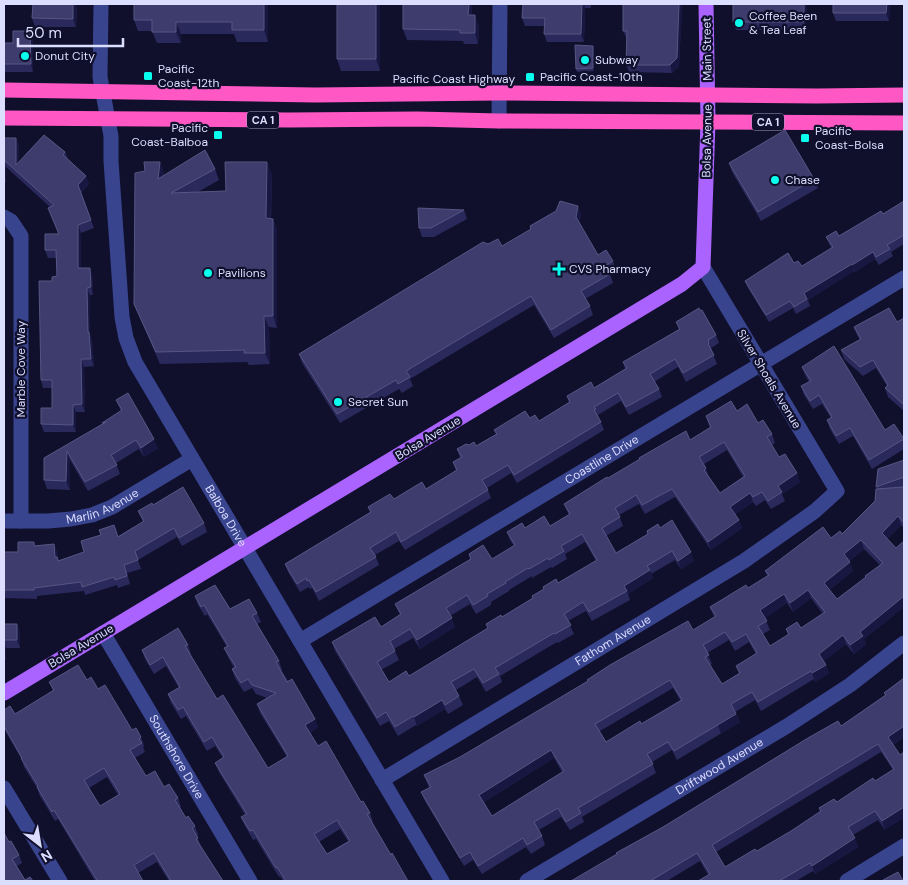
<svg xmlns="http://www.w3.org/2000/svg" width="908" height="885" font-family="'DM Sans',sans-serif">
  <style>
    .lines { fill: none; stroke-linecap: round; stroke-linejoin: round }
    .minor { stroke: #39448e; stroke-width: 15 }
    .major { stroke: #aa63ff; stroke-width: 15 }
    .highway { stroke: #ff57c4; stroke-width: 15 }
    .wall { fill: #2a295b; fill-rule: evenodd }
    .shaded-wall { fill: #181741 }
    .building { fill: #3d3c6d; stroke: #565684; fill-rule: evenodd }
    .poi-dot { fill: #08ffee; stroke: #10102d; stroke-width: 2 }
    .labels { text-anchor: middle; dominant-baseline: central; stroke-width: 4.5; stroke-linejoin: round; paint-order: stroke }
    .shield { fill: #10102d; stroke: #9fa0c0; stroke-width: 1 }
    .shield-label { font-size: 11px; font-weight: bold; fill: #dcdeff }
    .poi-label { font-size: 12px; fill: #dcdeff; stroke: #10102d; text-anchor: start }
    .street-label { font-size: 12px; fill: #dcdeff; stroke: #10102d }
  </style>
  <rect width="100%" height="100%" fill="#10102d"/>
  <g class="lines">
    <g class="minor">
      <path id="s1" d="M 101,4 L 100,77 L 111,136 L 111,161 L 122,317 L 126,338 L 135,362 L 442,881"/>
      <path d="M 499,121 L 500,4"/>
      <path d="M 4,217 L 11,221 L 21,236 L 21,521"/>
      <path id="s2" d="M 4,521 L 48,521 L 71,519 L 92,515 L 112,507 L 192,459"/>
      <path id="s3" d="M 103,633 L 250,881"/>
      <path id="s4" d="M 300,641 L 904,278"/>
      <path id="s5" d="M 382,780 L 744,561 L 815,511 L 837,491 L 703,267"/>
      <path d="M 4,788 L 60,881"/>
      <path id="s6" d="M 527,881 L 787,726 L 850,685 L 904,643"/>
      <path d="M 847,881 L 904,846"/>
    </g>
    <path class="major" d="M 4,693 L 682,284 L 703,267 L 708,122 L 706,4"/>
    <path class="highway" d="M 4,90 L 315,95 L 499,93 L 817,96 L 904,95
      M 4,118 L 289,120 L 418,119 L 499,121 L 904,123"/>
  </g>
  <path class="wall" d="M 77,4 L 76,27 L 35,27 L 32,18 Z
    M 134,4 L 268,4 L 268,42 L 237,42 L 234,34 L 181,34 L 181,43 L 157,43 L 152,31 L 138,31 L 134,20 Z
    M 337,4 L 380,4 L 380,71 L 341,71 L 337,59 Z
    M 403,4 L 472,4 L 472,15 L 479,26 L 478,44 L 464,44 L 463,41 L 407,40 L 403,29 Z
    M 523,4 L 591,4 L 591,8 L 585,8 L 584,42 L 547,42 L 544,34 L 545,26 L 525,26 L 522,18 Z
    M 623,4 L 682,4 L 679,66 L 672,73 L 629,72 L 626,65 L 627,39 L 623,31 Z
    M 807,4 L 807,30 L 736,30 L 733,22 Z
    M 833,4 L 890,4 L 889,21 L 836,21 L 833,13 Z
    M 30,31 L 33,39 L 33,72 L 4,72 L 4,43 L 13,43 Z
    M 594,49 L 594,71 L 577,72 L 576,69 Z
    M 4,138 L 16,138 L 19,146 L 19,162 L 65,152 L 68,159 L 86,176 L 89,184 L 81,193 L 94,228 L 81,233 L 81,268 L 93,276 L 93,295 L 90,295 L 90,335 L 92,340 L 94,366 L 84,367 L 85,412 L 76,412 L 76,432 L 44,432 L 41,424 L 52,408 L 52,388 L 43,388 L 41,380 L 52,281 L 57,276 L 56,258 L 48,258 L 45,250 L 58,234 L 50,207 L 6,167 L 6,182 L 4,182 Z
    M 160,162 L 164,173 L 164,175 L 215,169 L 219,180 L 198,192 L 226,191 L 272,174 L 271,218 L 273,219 L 277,230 L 277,328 L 269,327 L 270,364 L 249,365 L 247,362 L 160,364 L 139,316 L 134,304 L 145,171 Z
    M 729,163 L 814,179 L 818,188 L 761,221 L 732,172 Z
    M 904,201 L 904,244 L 891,252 L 893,256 L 879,265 L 875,259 L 855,272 L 854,271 L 808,300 L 810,306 L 796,314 L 793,308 L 769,322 L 748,288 L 745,281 L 794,263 L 802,266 L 831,248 L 826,237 L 839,236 L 883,214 Z
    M 464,210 L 467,219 L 434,237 L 422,237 L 419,228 Z
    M 581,214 L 579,223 L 598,255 L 613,261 L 616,270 L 610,274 L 613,283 L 585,299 L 590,306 L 593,315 L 554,338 L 534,305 L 410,379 L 413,386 L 402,393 L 399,389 L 340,423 L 302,363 L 299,354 L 488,244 L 502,246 Z
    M 904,318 L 904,411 L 888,397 L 885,388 L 887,386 L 876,368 L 863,376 L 844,359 L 841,350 L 860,340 L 857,335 L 854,327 L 897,322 Z
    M 676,322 L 716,335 L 719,343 L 711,348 L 717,364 L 686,382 L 678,367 L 654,382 L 659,389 L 662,397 L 629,415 L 621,401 L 598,415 L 604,430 L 517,483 L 511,473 L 487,488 L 491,498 L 405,550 L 399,541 L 375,555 L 379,565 L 319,601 L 312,588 L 310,589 L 309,587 L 300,592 L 288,572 L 285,564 L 370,512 L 368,507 L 426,489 L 456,471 L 453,462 L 460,458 L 457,449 L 476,446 L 496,434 L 494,430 L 530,418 L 539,421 L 569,402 L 567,396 L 594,388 L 625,369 L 623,362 L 679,330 Z
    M 802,367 L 885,430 L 904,439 L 904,449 L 872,469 L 853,436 L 839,444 L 830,429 L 827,420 L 831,418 L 822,404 L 813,409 L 804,395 L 801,386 L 809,382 L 805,375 Z
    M 116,400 L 158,448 L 144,457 L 139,449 L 116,463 L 120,474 L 88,491 L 70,460 L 70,490 L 47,489 L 44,480 L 44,458 L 103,424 L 102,423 L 121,411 Z
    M 737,411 L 758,423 L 772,434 L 775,443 L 772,445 L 779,457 L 800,482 L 782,494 L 785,501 L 771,509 L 765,500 L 756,506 L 753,502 L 735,514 L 739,520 L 742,528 L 711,550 L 675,497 L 645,514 L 639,504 L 619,515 L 623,526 L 606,536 L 616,553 L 648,534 L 647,531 L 660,528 L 694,561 L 681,569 L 675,560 L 651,574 L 653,578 L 628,594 L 630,600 L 592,621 L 586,611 L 568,621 L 574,634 L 558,643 L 557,642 L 500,676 L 502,682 L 486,692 L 477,677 L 456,690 L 459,696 L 463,705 L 448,714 L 445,709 L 417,726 L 416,725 L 398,736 L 389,721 L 380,726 L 335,651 L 332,642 L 381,627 L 400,615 L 395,604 L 470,559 L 469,554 L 492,559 L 514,546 L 510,540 L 507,532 L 525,528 L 550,526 L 569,515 L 564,504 L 608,478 L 690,440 L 710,428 L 706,416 ZM 727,450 L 743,477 L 720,493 L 709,477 L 704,464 ZM 585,542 L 596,561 L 558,583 L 543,587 L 544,589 L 533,598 L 502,617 L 486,624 L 488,628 L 409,676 L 389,682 L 381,670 L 399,660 L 394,649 L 413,638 L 420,649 L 455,627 L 450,616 L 470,604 L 476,614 L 491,605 L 491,602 L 509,591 L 509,590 L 532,576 L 532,578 L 551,567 L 552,568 L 567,559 L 565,554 Z
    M 904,460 L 904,528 L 901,525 L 887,539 L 896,548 L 904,541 L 904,607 L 864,639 L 866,644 L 854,654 L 846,644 L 824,661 L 829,673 L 815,682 L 814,679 L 761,711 L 755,700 L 735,712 L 740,722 L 677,760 L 672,750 L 652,762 L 656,773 L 582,817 L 584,822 L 570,830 L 561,817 L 539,830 L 542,836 L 545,845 L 531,854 L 526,847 L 482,874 L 473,860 L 464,866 L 425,801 L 421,792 L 429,788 L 424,775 L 460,757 L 693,630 L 714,617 L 710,607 L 748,588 L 767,576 L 765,571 L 831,538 L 842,534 L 875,501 L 877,489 L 876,487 ZM 864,549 L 880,565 L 866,578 L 837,599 L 829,590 L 853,571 L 849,561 ZM 811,598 L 823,614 L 801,628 L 786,629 L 788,635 L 770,646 L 763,634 L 770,630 L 765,618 L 787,603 L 793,612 ZM 729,640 L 735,651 L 749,642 L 756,654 L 736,666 L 739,674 L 722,684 L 710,665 L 712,664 L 707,653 ZM 673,688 L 680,700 L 641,724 L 606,742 L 600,731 ZM 554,758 L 562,772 L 492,816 L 484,802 Z
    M 153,505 L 204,523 L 207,532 L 182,546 L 177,537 L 138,560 L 141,569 L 127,573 L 130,584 L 118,588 L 117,585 L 85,595 L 84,591 L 37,596 L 37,599 L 4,598 L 4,624 L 20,632 L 20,648 L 6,648 L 6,660 L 4,660 L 4,552 L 18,552 L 34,542 L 35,546 L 54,544 L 57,552 L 59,561 L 84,552 L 118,536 L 143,522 L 138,511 Z
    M 195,596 L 230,609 L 257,613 L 261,622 L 257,624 L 279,661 L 282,670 L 281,670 L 318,727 L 310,733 L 318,746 L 370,813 L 373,822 L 372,823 L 391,855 L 408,881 L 283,881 L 280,876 L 279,877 L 256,839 L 253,840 L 245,826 L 241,817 L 245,815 L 219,772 L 215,763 L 223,758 L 215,746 L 207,751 L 186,716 L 181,719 L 171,703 L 168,694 L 179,688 L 166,666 L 154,674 L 145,659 L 142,650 L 188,645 L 191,654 L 190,654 L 217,699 L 268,768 L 287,757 L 260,713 L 257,704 L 267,698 L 256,694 L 252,688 L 244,692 L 235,678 L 232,669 L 234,668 L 228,657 L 224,648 L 227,647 L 207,614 L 205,616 L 198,605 ZM 340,829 L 348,841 L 327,854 L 319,842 Z
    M 904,678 L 904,737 L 893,745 L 900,755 L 885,830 L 878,820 L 853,835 L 858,847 L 815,874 L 813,871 L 796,881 L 698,881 L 708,875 L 700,861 L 667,881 L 571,881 L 841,726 L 885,695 L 884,693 ZM 881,752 L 893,770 L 875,781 L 837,802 L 819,808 L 820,812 L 791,831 L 757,851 L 725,867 L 716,852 Z
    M 87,680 L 98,689 L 132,730 L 141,737 L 144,746 L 143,747 L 145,752 L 135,758 L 146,776 L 164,787 L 178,798 L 181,807 L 180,807 L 186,818 L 195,826 L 198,835 L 197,836 L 201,847 L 223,881 L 169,881 L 157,862 L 138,873 L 95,881 L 58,819 L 55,821 L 40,796 L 37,788 L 24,767 L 21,758 L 4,729 L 4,710 L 15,714 L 53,691 L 49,682 ZM 107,777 L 118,795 L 100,806 L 89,788 Z
    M 9,842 L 19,855 L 22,863 L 17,866 L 25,880 L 4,881 Z"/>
  <path class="shaded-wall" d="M 73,4 L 77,4 L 76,27 L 73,19 Z
    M 264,4 L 268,4 L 268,42 L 264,30 Z
    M 376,4 L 380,4 L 380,71 L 376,59 Z
    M 469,4 L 472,4 L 472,26 L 468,15 Z
    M 582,4 L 584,4 L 585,8 L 584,42 L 581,34 Z
    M 679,4 L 682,4 L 682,11 L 679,66 L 672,73 L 670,65 Z
    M 804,4 L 807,4 L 807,30 L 804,22 Z
    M 887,4 L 890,4 L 889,21 L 886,13 Z
    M 475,15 L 479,26 L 478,44 L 475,33 Z
    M 176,22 L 181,34 L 181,43 L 176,32 Z
    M 30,31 L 33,39 L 33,72 L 31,64 Z
    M 593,46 L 594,49 L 594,71 L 593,68 Z
    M 16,138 L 19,146 L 19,172 L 16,165 Z
    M 4,162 L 6,167 L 6,182 L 4,176 Z
    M 160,162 L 164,173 L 162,191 L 158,179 Z
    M 267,162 L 272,174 L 270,230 L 266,218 Z
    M 86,176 L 89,184 L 80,193 L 78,185 Z
    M 578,206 L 581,214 L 579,225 L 576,217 Z
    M 273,219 L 277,230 L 277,328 L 273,316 Z
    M 78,225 L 81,233 L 81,276 L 78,268 Z
    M 873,252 L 875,259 L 855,272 L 852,265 Z
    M 852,264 L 854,271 L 808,300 L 804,293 Z
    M 90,268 L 93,276 L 93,295 L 91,287 Z
    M 87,288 L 90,295 L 90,335 L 92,340 L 94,366 L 91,359 L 88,332 Z
    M 264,316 L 269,327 L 270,364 L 265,353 Z
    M 81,359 L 84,367 L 85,412 L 82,404 Z
    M 73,405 L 76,412 L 76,432 L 73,425 Z
    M 154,439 L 158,448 L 144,457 L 141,448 Z
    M 67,451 L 70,460 L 70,490 L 66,481 Z
    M 797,473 L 800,482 L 782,494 L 778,486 Z
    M 750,493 L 753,502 L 733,515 L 730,507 Z
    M 898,516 L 901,525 L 885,541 L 882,533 Z
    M 739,520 L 742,528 L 711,550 L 708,542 Z
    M 861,540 L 864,549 L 847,562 L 844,554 Z
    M 54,544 L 57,552 L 58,558 L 60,566 L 55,557 Z
    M 691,552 L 694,561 L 681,569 L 678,561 Z
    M 850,562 L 853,571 L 827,591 L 824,583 Z
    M 650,570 L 653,578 L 628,594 L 624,586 Z
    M 808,590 L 811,598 L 793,612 L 790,603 Z
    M 784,594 L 787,603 L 764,619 L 760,610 Z
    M 904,596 L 904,607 L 864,639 L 866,644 L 854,654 L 850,645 L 860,632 Z
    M 452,618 L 455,627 L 420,649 L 417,640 Z
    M 17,624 L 20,632 L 20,648 L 17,640 Z
    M 843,635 L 846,644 L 822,663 L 819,654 Z
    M 4,643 L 6,648 L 6,660 L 4,654 Z
    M 826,665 L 829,673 L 815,682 L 812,673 Z
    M 442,700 L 445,709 L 417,726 L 414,717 Z
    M 736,714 L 740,722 L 721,734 L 718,725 Z
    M 315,719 L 318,727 L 308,734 L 305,725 Z
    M 904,726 L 904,737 L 891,746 L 888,737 Z
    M 551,750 L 554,758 L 482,803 L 479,795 Z
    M 904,807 L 904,818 L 885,830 L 882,821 Z
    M 855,838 L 858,847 L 815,874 L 812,866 Z"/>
  <path class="building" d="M 33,4 L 73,4 L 73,19 L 32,18 Z
    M 134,4 L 264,4 L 264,30 L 232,30 L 232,22 L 176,22 L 176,32 L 152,32 L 152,20 L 134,20 Z
    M 337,4 L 376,4 L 376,59 L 337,59 Z
    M 403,4 L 469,4 L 468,15 L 475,15 L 475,33 L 460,33 L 460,30 L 403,29 Z
    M 523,4 L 582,4 L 581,34 L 544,34 L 545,18 L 522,18 Z
    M 623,4 L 679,4 L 677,58 L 670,65 L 626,65 L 627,31 L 623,31 Z
    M 733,4 L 804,4 L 804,22 L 733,22 Z
    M 833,4 L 887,4 L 886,13 L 833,13 Z
    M 13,31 L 30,31 L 31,64 L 4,64 L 4,43 L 13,43 Z
    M 575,45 L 593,46 L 593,68 L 576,69 Z
    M 785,130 L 814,179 L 758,212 L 729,163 Z
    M 44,135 L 65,152 L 63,155 L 86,176 L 78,185 L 91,220 L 78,225 L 78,268 L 90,268 L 91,287 L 87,288 L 88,332 L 89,332 L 91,359 L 81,359 L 82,404 L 73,405 L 73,425 L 41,424 L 41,408 L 52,408 L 52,380 L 41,380 L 39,281 L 52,281 L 52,277 L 57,276 L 56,250 L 45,250 L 45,234 L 59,234 L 48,208 L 54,205 L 4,160 L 4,138 L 16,138 L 16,165 Z
    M 205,150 L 215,169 L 171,193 L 226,191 L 225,162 L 267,162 L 266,218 L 273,219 L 273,316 L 264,316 L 265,353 L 244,353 L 245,350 L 156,352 L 134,304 L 135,173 L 145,171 L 144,162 L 160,162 L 158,179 Z
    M 560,201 L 578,206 L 576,217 L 598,255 L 606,250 L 613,261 L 605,266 L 610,274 L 581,291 L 590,306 L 551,330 L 531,296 L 406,371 L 410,377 L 398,384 L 396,380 L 337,414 L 299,354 L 483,242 L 488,244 L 498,239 L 502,246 L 531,229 L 530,226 L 556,211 Z
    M 904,201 L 904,235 L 887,245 L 890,249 L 876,257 L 873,252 L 852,265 L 852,264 L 804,293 L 807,299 L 794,307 L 790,301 L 766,315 L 745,281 L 788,253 L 794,263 L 798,261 L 802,266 L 833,247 L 826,237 L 836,231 L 839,236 L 881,211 L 883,214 Z
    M 418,208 L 464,210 L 431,228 L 419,228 Z
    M 699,308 L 701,311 L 702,310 L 716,335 L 708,340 L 709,343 L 708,344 L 714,355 L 683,373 L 675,359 L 650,374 L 659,389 L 626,407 L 618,393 L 594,407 L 596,409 L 594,410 L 601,422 L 514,475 L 508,465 L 482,480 L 488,490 L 401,542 L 396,532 L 370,548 L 376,557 L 316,592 L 309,580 L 307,581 L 306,578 L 297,584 L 285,564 L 371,512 L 368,507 L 390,494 L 394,499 L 422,482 L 426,489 L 457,470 L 453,462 L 462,457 L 457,449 L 466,444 L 469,445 L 474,442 L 476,446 L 497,434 L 494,430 L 525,411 L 530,418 L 535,415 L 539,421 L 570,402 L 567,396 L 591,382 L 594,388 L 627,368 L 623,362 L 680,329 L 676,322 Z
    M 889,308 L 897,322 L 904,318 L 904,402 L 903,404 L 885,388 L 888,385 L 873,360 L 860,367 L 841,350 L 861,339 L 854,327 Z
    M 834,346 L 885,430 L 894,424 L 904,439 L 869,460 L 850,428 L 836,436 L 827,420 L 832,417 L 819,395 L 810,401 L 801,386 L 811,381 L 802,367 Z
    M 128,393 L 154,439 L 141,448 L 136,440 L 111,455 L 117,465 L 85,482 L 67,451 L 66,481 L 44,480 L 44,458 L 106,422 L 102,423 L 122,410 L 116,400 Z
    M 731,401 L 737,411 L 747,404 L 758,423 L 763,420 L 772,434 L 767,437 L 779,457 L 785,454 L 797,473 L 778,486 L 782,492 L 768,501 L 762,492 L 753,497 L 750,493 L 730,507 L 739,520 L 708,542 L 672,489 L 642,505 L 636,495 L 615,508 L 620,517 L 602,528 L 616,553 L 648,534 L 647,531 L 658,524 L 660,528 L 672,520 L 691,552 L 678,561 L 672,551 L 647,566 L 650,570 L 624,586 L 627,591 L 589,612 L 583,602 L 564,614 L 571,625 L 555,634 L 554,633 L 495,668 L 499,674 L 483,683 L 474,669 L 451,682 L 459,696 L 445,705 L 442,700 L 414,717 L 413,716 L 395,727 L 386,712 L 377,718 L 332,642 L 375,617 L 381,627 L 401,614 L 395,604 L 471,559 L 469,554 L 483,545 L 492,559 L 515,545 L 507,532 L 522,523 L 525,528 L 544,516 L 550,526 L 570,514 L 564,504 L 607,477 L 608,478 L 640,459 L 639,458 L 686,431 L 690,440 L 711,427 L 706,416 ZM 724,442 L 745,476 L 720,493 L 704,470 L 706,468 L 699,457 ZM 582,534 L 597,560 L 558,583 L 556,579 L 543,587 L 544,589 L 532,596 L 533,598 L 502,617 L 501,615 L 486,624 L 488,628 L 409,676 L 406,671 L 389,682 L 377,662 L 395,651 L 390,641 L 410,629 L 417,640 L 452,618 L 446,608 L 467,595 L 473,605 L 488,596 L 487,594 L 506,583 L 505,582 L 528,568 L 529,569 L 548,558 L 549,560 L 564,551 L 561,546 Z
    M 904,460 L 904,477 L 876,487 L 878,469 Z
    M 183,487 L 204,523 L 179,538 L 174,528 L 135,551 L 138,560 L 124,565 L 127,576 L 115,580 L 114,577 L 82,587 L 81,582 L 34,588 L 34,590 L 4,590 L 4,552 L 18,552 L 18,542 L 34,542 L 34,546 L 54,544 L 55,557 L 57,557 L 58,561 L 84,552 L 81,541 L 101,535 L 99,530 L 114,525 L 118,537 L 144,521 L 138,511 L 152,503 L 153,505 Z
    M 904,487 L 904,523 L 898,516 L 882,533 L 896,548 L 904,541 L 904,596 L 860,632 L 863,636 L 850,645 L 843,635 L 819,654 L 826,665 L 812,673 L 811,671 L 758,702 L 752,692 L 731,704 L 736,714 L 674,751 L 668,742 L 647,754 L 653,764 L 578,808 L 581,813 L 566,822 L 558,808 L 534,822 L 542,836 L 527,845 L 523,838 L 478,866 L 470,852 L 460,858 L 421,792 L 431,787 L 424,775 L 460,757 L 588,681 L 587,680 L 610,665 L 688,621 L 693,630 L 716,616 L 710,607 L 746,585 L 748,588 L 769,575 L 765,571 L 823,527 L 831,538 L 840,531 L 842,534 L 875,501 L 876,489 ZM 861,540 L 883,563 L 865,576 L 866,577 L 837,599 L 824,583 L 850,562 L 844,554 ZM 808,590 L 825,612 L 801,628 L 797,622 L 786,629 L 789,634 L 770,646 L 758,626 L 767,621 L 760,610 L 784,594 L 790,603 ZM 725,632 L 732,642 L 746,634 L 757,653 L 736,666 L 740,673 L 722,684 L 705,657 L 709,655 L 703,645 ZM 670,680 L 682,700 L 641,724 L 640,721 L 606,742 L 595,724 ZM 551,750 L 564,771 L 492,816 L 479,795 Z
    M 215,585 L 230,609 L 249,599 L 257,613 L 252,616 L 279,661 L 276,662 L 287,682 L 292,679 L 315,719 L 305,725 L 318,746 L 326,741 L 361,802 L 363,801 L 370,813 L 367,814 L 391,855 L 392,853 L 408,881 L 286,881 L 277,867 L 276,868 L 253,830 L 250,831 L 241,817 L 247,814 L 215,763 L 224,757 L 212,737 L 204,742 L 183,707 L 178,710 L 168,694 L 180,687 L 163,657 L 150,665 L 142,650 L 178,628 L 188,645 L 185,646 L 217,699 L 223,695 L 268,768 L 288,756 L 257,704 L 276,693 L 252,685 L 248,679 L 241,683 L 232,669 L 236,667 L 224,648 L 228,646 L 204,605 L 201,607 L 195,596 ZM 337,820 L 350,841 L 327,854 L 314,834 Z
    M 4,624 L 17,624 L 17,640 L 4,640 Z
    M 78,665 L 87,680 L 91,677 L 98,689 L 105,685 L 132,730 L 136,728 L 141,737 L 139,739 L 142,743 L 130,750 L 146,776 L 155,771 L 164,787 L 169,784 L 178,798 L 175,800 L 186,818 L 188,816 L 195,826 L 192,828 L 198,838 L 196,839 L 223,881 L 171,881 L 154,853 L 134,865 L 143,881 L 95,881 L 97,880 L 54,810 L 52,812 L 37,787 L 38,786 L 21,758 L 22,758 L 4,726 L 4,710 L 10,706 L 15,714 L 54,690 L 49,682 ZM 104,768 L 120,794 L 100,806 L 84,780 Z
    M 904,678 L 904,726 L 888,737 L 900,755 L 904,752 L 904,807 L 882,821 L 875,811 L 848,827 L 855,838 L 812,866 L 810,863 L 779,881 L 698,881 L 710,874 L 697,853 L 650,881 L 571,881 L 617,854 L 616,853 L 663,827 L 808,738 L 838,721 L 841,726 L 886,695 L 884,693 ZM 878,744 L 894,769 L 875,781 L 873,778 L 837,802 L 834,799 L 819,808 L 821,811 L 791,831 L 757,851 L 755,849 L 725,867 L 712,845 Z
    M 4,833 L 9,842 L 11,841 L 19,855 L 12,859 L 25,880 L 30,877 L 33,881 L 4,881 Z
    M 898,872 L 903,881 L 884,881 L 883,880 Z"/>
  <g class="poi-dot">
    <circle cx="739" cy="23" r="5"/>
    <circle cx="25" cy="56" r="5"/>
    <circle cx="585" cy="60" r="5"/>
    <rect x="143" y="71" width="10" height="10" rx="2.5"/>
    <rect x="525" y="72" width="10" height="10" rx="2.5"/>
    <rect x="213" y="130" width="10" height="10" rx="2.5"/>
    <rect x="800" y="133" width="10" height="10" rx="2.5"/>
    <circle cx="775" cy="180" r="5"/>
    <path d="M556.5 261.5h5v5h5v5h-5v5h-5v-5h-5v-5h5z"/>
    <circle cx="208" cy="273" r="5"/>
    <circle cx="338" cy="402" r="5"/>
  </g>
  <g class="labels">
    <g class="shield">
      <rect x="247" y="111.5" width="32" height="17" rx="4"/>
      <rect x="752" y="113.5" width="32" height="17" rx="4"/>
    </g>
    <g class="shield-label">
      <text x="263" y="120">CA 1</text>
      <text x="768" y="122">CA 1</text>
    </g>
    <g class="poi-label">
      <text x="749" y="16">Coffee Been<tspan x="749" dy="14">&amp; Tea Leaf</tspan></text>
      <text x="35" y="56">Donut City</text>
      <text x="595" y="60">Subway</text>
      <text x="158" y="69">Pacific<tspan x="158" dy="14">Coast-12th</tspan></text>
      <text x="540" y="77">Pacific Coast-10th</text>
      <text x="208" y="128" text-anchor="end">Pacific<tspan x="208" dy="14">Coast-Balboa</tspan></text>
      <text x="815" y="131">Pacific<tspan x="815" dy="14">Coast-Bolsa</tspan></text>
      <text x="785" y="180">Chase</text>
      <text x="569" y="269">CVS Pharmacy</text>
      <text x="218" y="273">Pavilions</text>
      <text x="348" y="402">Secret Sun</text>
    </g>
    <g class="street-label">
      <text transform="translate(707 49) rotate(-91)">Main Street</text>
      <text x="454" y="79">Pacific Coast Highway</text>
      <text transform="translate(707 141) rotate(-89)">Bolsa Avenue</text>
      <text transform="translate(21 369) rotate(-90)">Marble Cove Way</text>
      <text transform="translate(769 379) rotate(59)">Silver Shoals Avenue</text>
      <text transform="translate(428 438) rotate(-31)">Bolsa Avenue</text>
      <text stroke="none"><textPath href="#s4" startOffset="352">Coastline Drive</textPath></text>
      <text stroke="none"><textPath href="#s2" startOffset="101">Marlin Avenue</textPath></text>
      <text stroke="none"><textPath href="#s1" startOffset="540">Balboa Drive</textPath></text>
      <text stroke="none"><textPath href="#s5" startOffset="270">Fathom Avenue</textPath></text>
      <text transform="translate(81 646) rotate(-31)">Bolsa Avenue</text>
      <text stroke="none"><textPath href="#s3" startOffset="144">Southshore Drive</textPath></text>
      <text stroke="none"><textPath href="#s6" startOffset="224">Driftwood Avenue</textPath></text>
    </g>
  </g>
  <rect width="908" height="885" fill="none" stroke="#dcdeff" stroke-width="10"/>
  <g transform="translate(40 845) rotate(149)" stroke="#10102d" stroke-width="4" paint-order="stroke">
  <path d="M0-4L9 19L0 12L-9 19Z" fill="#dcdeff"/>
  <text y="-8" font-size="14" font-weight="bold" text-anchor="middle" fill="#dcdeff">N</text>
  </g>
  <path d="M18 38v8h105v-8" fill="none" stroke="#dcdeff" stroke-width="2.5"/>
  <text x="25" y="38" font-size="15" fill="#dcdeff" stroke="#10102d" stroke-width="4" paint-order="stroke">50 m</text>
</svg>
